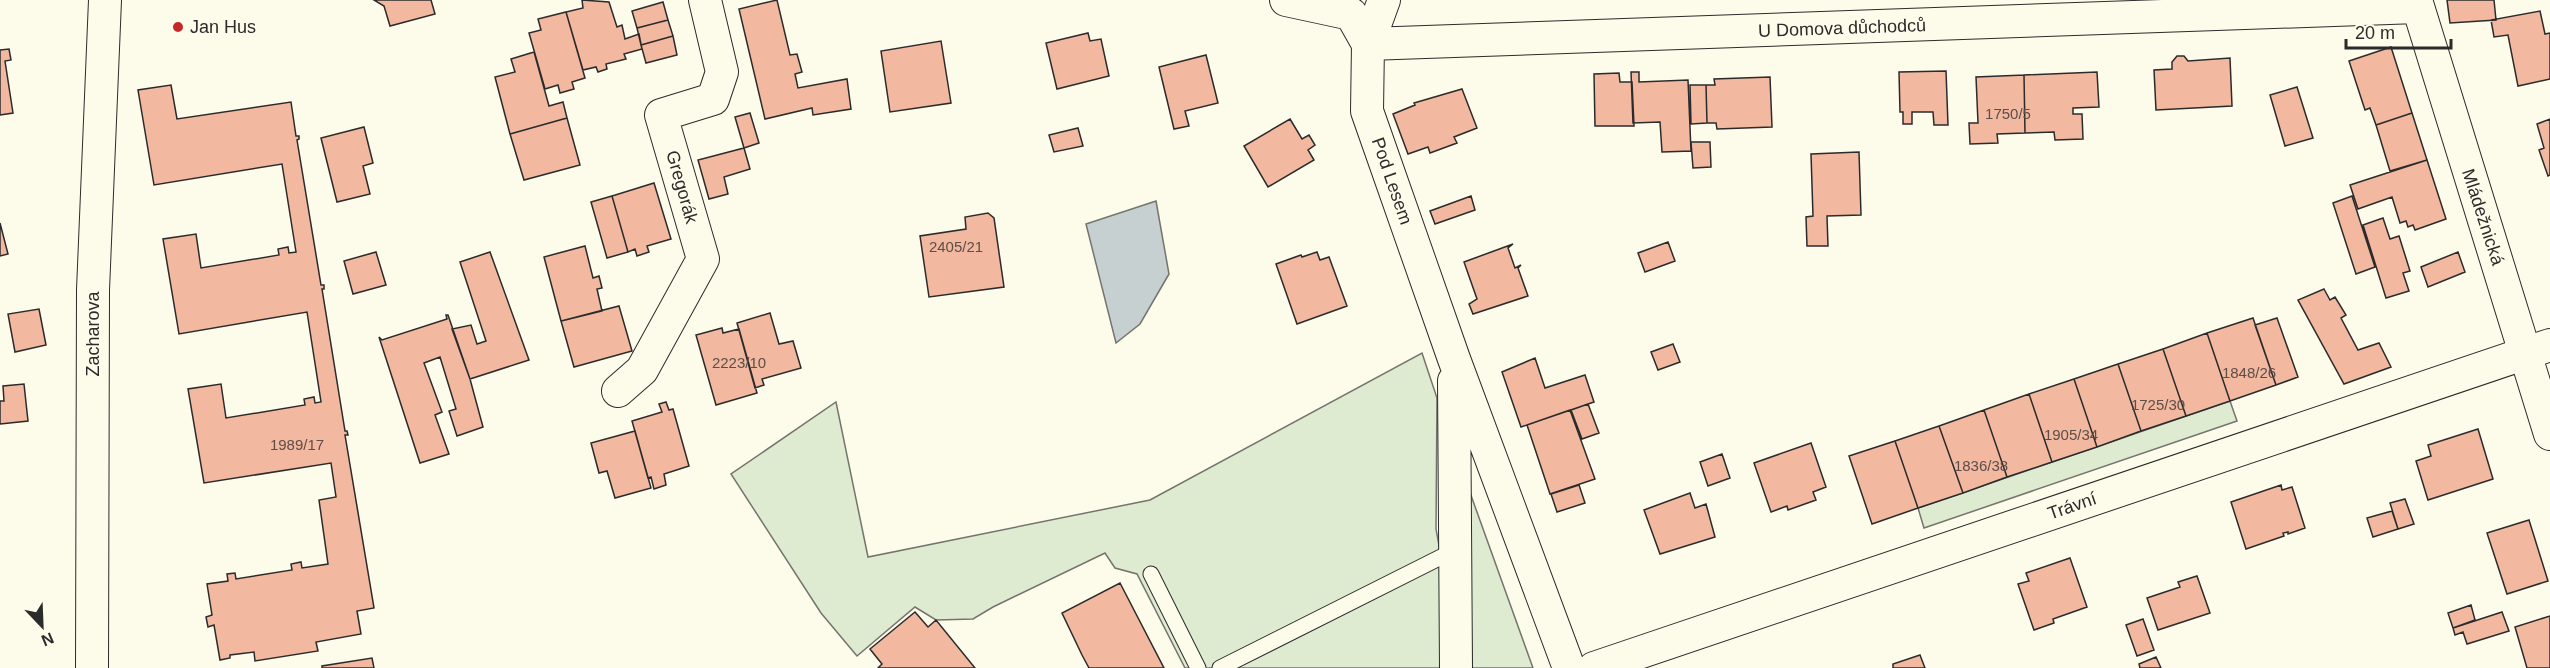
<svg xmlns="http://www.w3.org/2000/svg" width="2550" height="668" font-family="Helvetica,sans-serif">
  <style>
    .green { fill: #deebd1; stroke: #74746e; stroke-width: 1.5 }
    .water { fill: #c7d0d0; stroke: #74746e; stroke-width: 1.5 }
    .building { fill: #f2b8a0; stroke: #2b2b2b; stroke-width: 1.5 }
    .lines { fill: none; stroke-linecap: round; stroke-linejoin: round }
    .service-casing { stroke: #2b2b2b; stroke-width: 17 }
    .minor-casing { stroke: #2b2b2b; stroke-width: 34 }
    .service { stroke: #fdfbea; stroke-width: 15 }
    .minor { stroke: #fdfbea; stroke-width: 32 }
    .poi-dot { fill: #c62828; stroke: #fdfbea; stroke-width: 2 }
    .labels { text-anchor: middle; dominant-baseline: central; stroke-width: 4.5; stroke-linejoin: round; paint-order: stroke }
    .number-label { font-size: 15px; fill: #5d4e48 }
    .poi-label { font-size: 18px; fill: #2b2b2b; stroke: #fdfbea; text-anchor: start }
    .street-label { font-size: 18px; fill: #2b2b2b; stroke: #fdfbea }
  </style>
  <rect width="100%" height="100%" fill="#fdfbea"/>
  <path class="green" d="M 1422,353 L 1437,398 L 1436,529 L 1448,595 L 1447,668 L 1185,668 L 1137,574 L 1115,568 L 1105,553 L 993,607 L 973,619 L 936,620 L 915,607 L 857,656 L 821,613 L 731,474 L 836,402 L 868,557 L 1150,500 Z
    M 2230,401 L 2237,421 L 1924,528 L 1918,508 Z
    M 1468,487 L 1533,668 L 1472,668 Z"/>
  <path class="water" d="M 1156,201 L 1169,274 L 1140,324 L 1116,343 L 1086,224 Z"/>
  <path class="building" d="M 374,0 L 431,0 L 435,14 L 390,26 L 384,6 Z
    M 582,0 L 609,2 L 617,27 L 622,25 L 625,39 L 639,34 L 642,49 L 624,54 L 626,59 L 606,64 L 607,69 L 598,72 L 596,67 L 583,70 L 566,12 L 583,8 Z
    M 777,0 L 790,55 L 797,54 L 802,72 L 795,74 L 798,88 L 847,79 L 851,109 L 813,115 L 812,108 L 765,119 L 739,9 Z
    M 2447,0 L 2494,0 L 2496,20 L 2450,23 Z
    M 663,2 L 668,20 L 637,28 L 632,11 Z
    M 2540,11 L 2545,34 L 2550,33 L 2550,79 L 2518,86 L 2508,35 L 2494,37 L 2491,20 Z
    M 566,12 L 585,78 L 572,82 L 574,89 L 560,93 L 558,85 L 545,89 L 529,33 L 541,30 L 538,19 Z
    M 668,20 L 673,36 L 641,45 L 637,28 Z
    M 1088,33 L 1090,41 L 1101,39 L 1109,76 L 1057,89 L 1046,43 Z
    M 673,36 L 677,55 L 646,63 L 641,45 Z
    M 941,41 L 951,103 L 890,112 L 881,51 Z
    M 2391,47 L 2412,113 L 2376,125 L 2370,108 L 2365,110 L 2349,61 Z
    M 9,49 L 11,60 L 5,61 L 13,113 L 0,115 L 0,50 Z
    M 534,52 L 549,106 L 563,102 L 567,118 L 510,134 L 495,77 L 515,72 L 511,59 Z
    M 1206,55 L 1218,103 L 1185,111 L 1189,126 L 1174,129 L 1159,67 Z
    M 2177,56 L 2184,56 L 2188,61 L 2230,58 L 2232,106 L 2156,110 L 2154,70 L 2172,69 L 2172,62 Z
    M 1946,71 L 1948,125 L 1934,125 L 1933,112 L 1912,112 L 1912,124 L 1903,124 L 1903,112 L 1900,112 L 1899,72 Z
    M 1631,72 L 1639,72 L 1639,82 L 1688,80 L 1691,151 L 1662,152 L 1660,122 L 1633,123 Z
    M 2097,72 L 2099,107 L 2073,108 L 2073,114 L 2082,114 L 2083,139 L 2055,140 L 2054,132 L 2025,133 L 2024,75 Z
    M 1619,73 L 1620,82 L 1632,82 L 1634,126 L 1595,126 L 1594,74 Z
    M 2024,75 L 2025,133 L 1997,134 L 1998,143 L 1970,144 L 1969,123 L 1978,123 L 1976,77 Z
    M 1770,77 L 1772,127 L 1717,129 L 1716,123 L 1707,123 L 1706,85 L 1715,85 L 1714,79 Z
    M 171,85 L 177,119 L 291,102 L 296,136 L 299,136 L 299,139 L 297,140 L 321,285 L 324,285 L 324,289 L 322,289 L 345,431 L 347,431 L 348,435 L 345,435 L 374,608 L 357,611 L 361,634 L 316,642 L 318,651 L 255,661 L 254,652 L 230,655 L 230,658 L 220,660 L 214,625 L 208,627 L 206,617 L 212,615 L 207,584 L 228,581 L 227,574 L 235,573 L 236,579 L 292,570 L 291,564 L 301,562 L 302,568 L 328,564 L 319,500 L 336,497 L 331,463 L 204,483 L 188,389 L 221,384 L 226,418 L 305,405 L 304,399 L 314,397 L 315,403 L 321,402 L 307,312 L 179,334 L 163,239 L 196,234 L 201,268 L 279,255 L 278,249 L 288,247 L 289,253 L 296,252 L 282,164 L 154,185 L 138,90 Z
    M 1690,85 L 1706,85 L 1707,123 L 1691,124 Z
    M 2297,87 L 2313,138 L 2285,146 L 2270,95 Z
    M 1462,89 L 1477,128 L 1454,137 L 1457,143 L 1430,153 L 1428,147 L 1408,154 L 1393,114 L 1415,105 L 1414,103 Z
    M 750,113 L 759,143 L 744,148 L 735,117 Z
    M 2412,113 L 2427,160 L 2390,171 L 2376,125 Z
    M 567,118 L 580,165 L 524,180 L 510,134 Z
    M 1290,119 L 1302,139 L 1309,135 L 1315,145 L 1308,150 L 1314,160 L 1268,187 L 1244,146 Z
    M 2550,119 L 2550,175 L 2548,176 L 2539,150 L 2544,148 L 2537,124 Z
    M 364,127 L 373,163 L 363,166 L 370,194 L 337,202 L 321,138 Z
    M 1078,128 L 1083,146 L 1054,152 L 1049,135 Z
    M 1691,142 L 1710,142 L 1711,167 L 1693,168 Z
    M 744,148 L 750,169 L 724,177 L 728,194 L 709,199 L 698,160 Z
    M 1859,152 L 1861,215 L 1827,216 L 1828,246 L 1807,246 L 1806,217 L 1813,216 L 1811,154 Z
    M 2427,160 L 2446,219 L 2415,230 L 2413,225 L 2408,227 L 2406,221 L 2400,223 L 2392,197 L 2358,209 L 2350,185 Z
    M 654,183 L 671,239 L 647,246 L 649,252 L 637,256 L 635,249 L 628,252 L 612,196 Z
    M 612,196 L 628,252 L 607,258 L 591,202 Z
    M 1471,196 L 1475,210 L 1435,224 L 1430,211 Z
    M 2352,196 L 2375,267 L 2356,274 L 2333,203 Z
    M 988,213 L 994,218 L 1004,287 L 929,297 L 920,236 L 966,229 L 965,217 Z
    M 2383,218 L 2390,239 L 2399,236 L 2410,271 L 2403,273 L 2409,291 L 2386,298 L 2363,225 Z
    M 0,223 L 8,254 L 0,256 Z
    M 1668,242 L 1675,261 L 1645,272 L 1638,253 Z
    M 1513,244 L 1508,248 L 1515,268 L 1521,265 L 1518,268 L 1528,296 L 1473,314 L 1469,304 L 1477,299 L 1464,262 Z
    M 585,246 L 593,278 L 599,276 L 602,288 L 597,289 L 602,311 L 561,321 L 544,257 Z
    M 376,252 L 386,285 L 353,294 L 344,261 Z
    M 490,252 L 529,360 L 470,379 L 452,329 L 471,325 L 477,344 L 486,341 L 460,262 Z
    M 1317,252 L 1320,260 L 1329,257 L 1347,306 L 1297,324 L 1276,264 L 1301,255 L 1302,257 Z
    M 2458,252 L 2465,272 L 2428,287 L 2421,267 Z
    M 2324,289 L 2330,300 L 2335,297 L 2346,315 L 2341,318 L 2358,350 L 2379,343 L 2391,367 L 2344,384 L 2298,300 Z
    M 619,306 L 632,351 L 574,367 L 561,321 Z
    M 39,309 L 46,345 L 15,352 L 8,314 Z
    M 770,313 L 779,344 L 793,341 L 801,368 L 762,379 L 764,385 L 755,388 L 737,323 Z
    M 446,315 L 448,315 L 470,379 L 483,427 L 457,436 L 449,411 L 456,409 L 440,357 L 424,363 L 442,412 L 435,415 L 449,454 L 420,463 L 379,337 L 382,340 L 447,319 Z
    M 2253,318 L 2276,385 L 2230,401 L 2207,333 Z
    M 2277,318 L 2298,377 L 2276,385 L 2255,325 Z
    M 722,328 L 723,333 L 739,329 L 757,393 L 716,405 L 696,335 Z
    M 2207,333 L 2230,401 L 2186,416 L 2163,349 Z
    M 1673,344 L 1680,362 L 1658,370 L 1651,352 Z
    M 2163,349 L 2186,416 L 2141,431 L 2118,364 Z
    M 1535,358 L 1545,388 L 1585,375 L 1594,402 L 1521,427 L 1502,372 Z
    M 2118,364 L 2141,431 L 2097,447 L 2074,379 Z
    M 2074,379 L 2097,447 L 2052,462 L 2029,394 Z
    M 24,384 L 28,421 L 0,424 L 0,401 L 4,401 L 3,386 Z
    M 2029,394 L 2052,462 L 2007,477 L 1984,410 Z
    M 666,402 L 669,410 L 673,409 L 689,466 L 664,474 L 666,485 L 654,489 L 651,477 L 648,478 L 632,421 L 662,412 L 659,404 Z
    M 1588,404 L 1599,433 L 1582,439 L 1571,410 Z
    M 1570,410 L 1595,479 L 1550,494 L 1527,425 Z
    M 1984,410 L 2007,477 L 1963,493 L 1939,426 Z
    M 1939,426 L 1963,493 L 1918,508 L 1895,441 Z
    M 2478,429 L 2493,479 L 2428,500 L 2416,461 L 2431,456 L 2428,445 Z
    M 635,431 L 651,488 L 615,498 L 607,471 L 599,473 L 591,443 Z
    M 1895,441 L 1918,508 L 1872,524 L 1849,456 Z
    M 1811,443 L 1826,487 L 1813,492 L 1816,500 L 1788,510 L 1787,506 L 1771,512 L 1754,463 Z
    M 1722,454 L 1730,478 L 1708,486 L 1700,462 Z
    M 1579,485 L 1585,503 L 1557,512 L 1551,494 Z
    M 2281,485 L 2282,490 L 2292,487 L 2305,528 L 2288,534 L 2288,532 L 2283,533 L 2284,536 L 2246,549 L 2231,502 Z
    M 1690,493 L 1695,508 L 1706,504 L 1715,537 L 1660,554 L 1644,510 Z
    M 2405,499 L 2414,524 L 2398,529 L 2390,503 Z
    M 2392,511 L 2398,529 L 2373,537 L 2367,518 Z
    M 2529,520 L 2548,581 L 2507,594 L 2487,533 Z
    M 2070,558 L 2087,607 L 2053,619 L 2054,623 L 2034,630 L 2018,584 L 2029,581 L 2026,573 Z
    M 2197,576 L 2210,613 L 2158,630 L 2147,598 L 2180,587 L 2178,582 Z
    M 1120,583 L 1164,668 L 1089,668 L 1082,655 L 1062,613 Z
    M 2471,605 L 2475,620 L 2453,628 L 2448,613 Z
    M 915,612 L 928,627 L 936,620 L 975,668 L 878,668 L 882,664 L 870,649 Z
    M 2502,612 L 2509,631 L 2467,644 L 2463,632 L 2455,635 L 2453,628 Z
    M 2550,616 L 2550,668 L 2527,668 L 2515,627 Z
    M 2143,619 L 2154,650 L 2137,656 L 2126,625 Z
    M 1920,655 L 1925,668 L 1893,668 L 1893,664 Z
    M 2156,657 L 2161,668 L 2140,668 L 2139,664 Z
    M 372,658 L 374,668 L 322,668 L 322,666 Z"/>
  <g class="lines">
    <defs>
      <path id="service" d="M 1151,574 L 1198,668
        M 1220,668 L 1455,550"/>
      <path id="minor" d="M 1286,0 L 1351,14 L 1368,44
        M 1384,0 L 1368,44 L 1367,111 L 1454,359 L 1569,668
        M 2416,0 L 2550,434
        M 1368,44 L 2417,7
        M 1454,381 L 1456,668
        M 618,391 L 642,370 L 703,259 L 661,115 L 713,99 L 722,72 L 705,0
        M 92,668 L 93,290 L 105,0
        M 1594,668 L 2550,345"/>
    </defs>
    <use href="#service" class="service-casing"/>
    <use href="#minor" class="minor-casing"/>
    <use href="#service" class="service"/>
    <use href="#minor" class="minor"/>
  </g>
  <circle class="poi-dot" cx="178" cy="27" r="6"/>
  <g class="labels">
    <g class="number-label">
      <text x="2008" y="113">1750/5</text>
      <text x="956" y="246">2405/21</text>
      <text x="739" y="362">2223/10</text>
      <text x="2249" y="372">1848/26</text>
      <text x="2158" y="404">1725/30</text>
      <text x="2071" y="434">1905/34</text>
      <text x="297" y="444">1989/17</text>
      <text x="1981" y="465">1836/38</text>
    </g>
    <g class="poi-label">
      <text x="190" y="27">Jan Hus</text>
    </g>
    <g class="street-label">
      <text transform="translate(1842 28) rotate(-2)">U Domova důchodců</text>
      <text transform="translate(1392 181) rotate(71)">Pod Lesem</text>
      <text transform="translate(682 187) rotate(74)">Gregorák</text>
      <text transform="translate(2483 217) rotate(72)">Mládežnická</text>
      <text transform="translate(93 334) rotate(-90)">Zacharova</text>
      <text transform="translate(2072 506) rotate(-19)">Trávní</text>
    </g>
  </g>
  <g transform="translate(42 626) rotate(157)" stroke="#fdfbea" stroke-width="4.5" paint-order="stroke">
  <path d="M0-4.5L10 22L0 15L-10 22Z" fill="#2b2b2b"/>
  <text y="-9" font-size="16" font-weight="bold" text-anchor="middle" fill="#2b2b2b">N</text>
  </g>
  <path d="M2346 39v9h105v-9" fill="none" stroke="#2b2b2b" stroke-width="3"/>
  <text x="2355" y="39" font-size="18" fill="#2b2b2b" stroke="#fdfbea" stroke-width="4.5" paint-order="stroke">20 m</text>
</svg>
